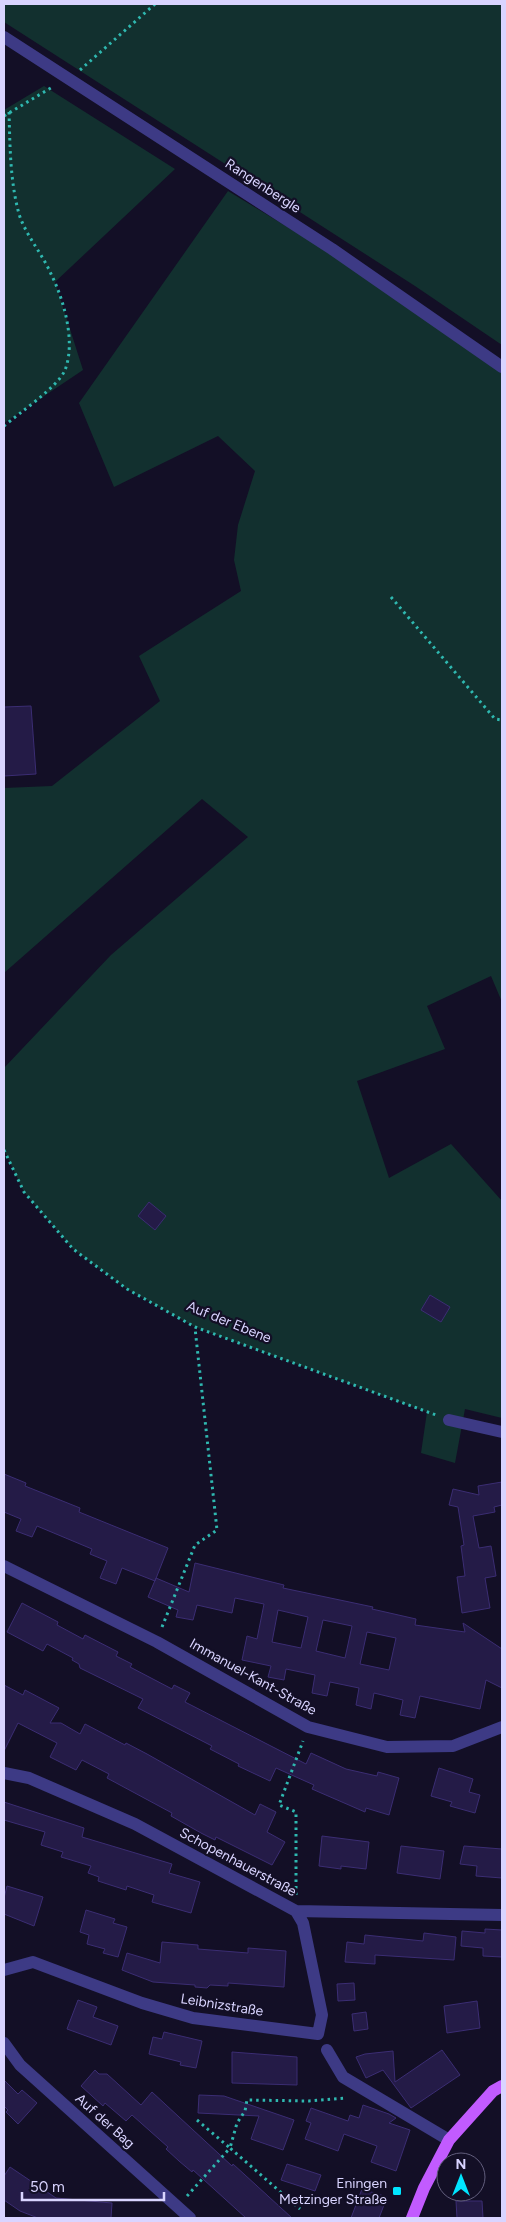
<svg xmlns="http://www.w3.org/2000/svg" width="506" height="2222" font-family="Figtree,sans-serif">
  <style>
    .green { fill: #12302f }
    .building { fill: #241b47; stroke: #3b2d73; fill-rule: evenodd }
    .lines { fill: none; stroke-linecap: round; stroke-linejoin: round }
    .path { stroke: #2fb8b0; stroke-width: 3; stroke-dasharray: 2.5 4; stroke-linecap: butt }
    .minor { stroke: #3d3a85; stroke-width: 12 }
    .major { stroke: #c25bff; stroke-width: 12 }
    .poi-dot { fill: #00e5ff; stroke: #130f26; stroke-width: 2 }
    .labels { text-anchor: middle; dominant-baseline: central; stroke-width: 4.5; stroke-linejoin: round; paint-order: stroke }
    .street-label { font-size: 14px; fill: #d9d4ff; stroke: #130f26 }
    .poi-label { font-size: 14px; fill: #d9d4ff; stroke: #130f26; text-anchor: end }
  </style>
  <rect width="100%" height="100%" fill="#130f26"/>
  <path class="green" d="M 4,4 L 502,4 L 502,345 L 415,286 L 4,22 Z
    M 44,86 L 175,169 L 55,282 L 83,370 L 4,423 L 4,110 Z
    M 228,191 L 327,251 L 502,371 L 502,1002 L 491,976 L 427,1006 L 445,1049 L 357,1081 L 389,1178 L 451,1144 L 502,1201 L 502,1418 L 465,1409 L 455,1463 L 421,1453 L 427,1412 L 195,1327 L 127,1289 L 73,1249 L 24,1192 L 4,1150 L 4,1068 L 111,955 L 248,837 L 202,799 L 4,973 L 4,788 L 52,786 L 160,701 L 139,656 L 241,591 L 234,560 L 238,525 L 255,471 L 218,436 L 114,487 L 79,403 Z"/>
  <path class="building" d="M 31,706 L 36,774 L 4,776 L 4,707 Z
    M 149,1202 L 166,1216 L 155,1230 L 138,1216 Z
    M 430,1295 L 450,1307 L 441,1322 L 421,1310 Z
    M 4,1474 L 26,1483 L 25,1486 L 80,1508 L 79,1512 L 168,1548 L 155,1581 L 122,1568 L 116,1584 L 100,1578 L 107,1561 L 90,1554 L 92,1549 L 37,1526 L 32,1537 L 16,1531 L 21,1519 L 4,1512 Z
    M 502,1482 L 502,1505 L 494,1507 L 495,1512 L 473,1516 L 479,1548 L 491,1546 L 496,1576 L 485,1578 L 490,1608 L 462,1613 L 457,1577 L 465,1576 L 461,1546 L 464,1545 L 458,1507 L 449,1505 L 453,1489 L 479,1495 L 478,1486 Z
    M 195,1563 L 284,1585 L 283,1588 L 373,1607 L 372,1609 L 416,1619 L 415,1625 L 465,1632 L 463,1623 L 502,1649 L 502,1688 L 486,1680 L 480,1709 L 420,1696 L 415,1718 L 400,1715 L 403,1700 L 374,1693 L 371,1709 L 356,1705 L 359,1688 L 330,1682 L 327,1696 L 312,1693 L 315,1675 L 286,1669 L 284,1680 L 268,1677 L 271,1666 L 242,1660 L 247,1636 L 257,1639 L 264,1604 L 235,1598 L 232,1613 L 197,1605 L 193,1620 L 176,1617 L 178,1610 L 148,1597 L 156,1578 L 189,1592 ZM 278,1610 L 308,1617 L 301,1648 L 272,1642 ZM 323,1620 L 352,1626 L 345,1658 L 316,1651 ZM 367,1632 L 396,1638 L 389,1670 L 360,1664 Z
    M 22,1603 L 58,1622 L 57,1625 L 83,1639 L 85,1635 L 118,1652 L 116,1656 L 132,1664 L 130,1667 L 172,1689 L 174,1685 L 190,1693 L 185,1702 L 306,1764 L 311,1753 L 346,1769 L 377,1776 L 378,1772 L 399,1778 L 389,1815 L 366,1808 L 365,1812 L 312,1789 L 314,1785 L 276,1768 L 270,1781 L 238,1766 L 239,1764 L 210,1749 L 212,1746 L 138,1708 L 143,1699 L 80,1668 L 79,1664 L 72,1660 L 73,1658 L 47,1644 L 43,1651 L 7,1632 Z
    M 4,1685 L 23,1695 L 25,1690 L 59,1708 L 50,1723 L 61,1723 L 80,1734 L 85,1724 L 125,1745 L 126,1743 L 147,1754 L 255,1815 L 260,1804 L 276,1812 L 267,1832 L 285,1842 L 272,1865 L 216,1837 L 215,1840 L 201,1833 L 171,1816 L 172,1813 L 107,1778 L 109,1774 L 82,1760 L 76,1770 L 50,1757 L 57,1743 L 18,1723 L 4,1751 Z
    M 439,1768 L 473,1779 L 469,1792 L 480,1795 L 475,1813 L 450,1806 L 452,1802 L 431,1796 Z
    M 4,1802 L 84,1828 L 82,1837 L 172,1864 L 169,1873 L 200,1882 L 191,1913 L 152,1902 L 154,1895 L 127,1886 L 126,1890 L 98,1881 L 99,1877 L 88,1873 L 91,1866 L 61,1857 L 63,1852 L 41,1845 L 45,1832 L 4,1820 Z
    M 322,1836 L 369,1842 L 366,1869 L 341,1866 L 341,1869 L 319,1866 Z
    M 401,1846 L 444,1851 L 440,1879 L 397,1873 Z
    M 464,1846 L 502,1849 L 502,1878 L 476,1876 L 477,1866 L 460,1864 Z
    M 7,1886 L 43,1897 L 34,1926 L 4,1914 L 4,1898 Z
    M 86,1910 L 115,1919 L 113,1923 L 127,1927 L 118,1957 L 103,1953 L 105,1949 L 87,1944 L 89,1935 L 80,1932 Z
    M 485,1929 L 502,1930 L 502,1957 L 483,1956 L 483,1948 L 461,1946 L 462,1931 L 485,1933 Z
    M 424,1933 L 456,1937 L 454,1960 L 375,1955 L 375,1964 L 345,1962 L 347,1942 L 364,1944 L 365,1935 L 423,1941 Z
    M 162,1942 L 198,1945 L 198,1949 L 248,1953 L 248,1948 L 286,1951 L 284,1987 L 228,1983 L 228,1986 L 210,1985 L 207,1988 L 195,1987 L 195,1985 L 153,1982 L 122,1970 L 127,1953 L 160,1963 Z
    M 354,1983 L 355,2000 L 338,2001 L 337,1984 Z
    M 78,2000 L 97,2007 L 93,2017 L 118,2026 L 111,2045 L 67,2029 Z
    M 477,2001 L 480,2028 L 447,2033 L 444,2006 Z
    M 366,2012 L 368,2029 L 354,2031 L 352,2014 Z
    M 164,2032 L 202,2041 L 196,2068 L 180,2065 L 181,2062 L 149,2054 L 153,2037 L 162,2039 Z
    M 442,2050 L 460,2075 L 411,2108 L 383,2070 L 366,2078 L 356,2057 L 365,2054 L 393,2051 L 395,2082 Z
    M 232,2052 L 297,2057 L 297,2085 L 232,2083 Z
    M 95,2070 L 99,2074 L 107,2074 L 141,2105 L 152,2092 L 232,2166 L 233,2164 L 292,2218 L 246,2218 L 193,2170 L 192,2172 L 179,2161 L 166,2149 L 168,2147 L 132,2115 L 126,2121 L 105,2103 L 103,2106 L 81,2086 Z
    M 4,2080 L 18,2094 L 22,2090 L 37,2103 L 18,2124 L 6,2112 L 8,2110 L 4,2106 Z
    M 199,2095 L 224,2096 L 294,2120 L 283,2150 L 251,2139 L 259,2116 L 198,2113 Z
    M 363,2105 L 389,2114 L 396,2118 L 389,2123 L 410,2130 L 396,2171 L 371,2162 L 377,2146 L 344,2134 L 338,2151 L 305,2139 L 311,2123 L 306,2121 L 311,2108 L 348,2121 L 350,2115 L 359,2118 Z
    M 287,2164 L 321,2175 L 315,2191 L 281,2180 Z
    M 10,2167 L 56,2198 L 112,2203 L 111,2218 L 38,2218 L 20,2211 L 4,2200 L 4,2176 Z
    M 362,2189 L 387,2197 L 379,2218 L 351,2218 Z
    M 456,2201 L 482,2201 L 483,2218 L 457,2218 Z"/>
  <g class="lines">
    <path class="path" d="M 80,70 L 155,4
      M 4,116 L 54,86
      M 4,426 C 19,413 58,387 65,370 C 76,342 64,300 51,274 C 42,253 26,236 19,214 C 10,181 10,146 9,112
      M 391,597 L 495,719 L 502,720
      M 4,1150 L 24,1192 L 73,1249 L 127,1289 L 195,1327 L 436,1415
      M 162,1627 L 195,1545 L 217,1530 L 195,1328
      M 296,1895 L 296,1812 L 279,1805 L 303,1741
      M 197,2120 L 230,2148 L 237,2123 L 245,2111 L 247,2100 L 309,2101 L 347,2098
      M 187,2196 L 230,2148 L 300,2209"/>
    <path class="minor" d="M 4,37 L 332,249 L 502,367
      M 449,1420 L 502,1432
      M 4,1566 L 157,1642 L 308,1727 L 387,1747 L 453,1746 L 502,1727
      M 4,1773 L 29,1778 L 135,1824 L 296,1911 L 502,1915
      M 4,1970 L 33,1962 L 142,2003 L 193,2018 L 318,2034 L 322,2015 L 303,1923 L 296,1911
      M 4,2043 L 20,2065 L 190,2218
      M 327,2050 L 343,2077 L 449,2140"/>
    <path class="major" d="M 412,2218 L 424,2188 L 449,2140 L 493,2091 L 502,2086"/>
  </g>
  <rect class="poi-dot" x="392" y="2186" width="10" height="10" rx="2.5"/>
  <g class="labels">
    <g class="street-label">
      <text transform="translate(263 186) rotate(33)">Rangenbergle</text>
      <text transform="translate(229 1322) rotate(22)">Auf der Ebene</text>
      <text transform="translate(253 1677) rotate(29)">Immanuel-Kant-Straße</text>
      <text transform="translate(238 1862) rotate(28)">Schopenhauerstraße</text>
      <text transform="translate(222 2005) rotate(9)">Leibnizstraße</text>
      <text transform="translate(105 2121) rotate(42)">Auf der Bag</text>
    </g>
    <g class="poi-label">
      <text x="387" y="2183">Eningen<tspan x="387" dy="16">Metzinger Straße</tspan></text>
    </g>
  </g>
  <rect width="506" height="2222" fill="none" stroke="#d9d4ff" stroke-width="10"/>
  <g transform="translate(461 2177)"><circle r="24" fill="#130f26" stroke="#625e7d"/>
  <path d="M0-4L9 19L0 12L-9 19Z" fill="#00e5ff"/>
  <text y="-8" font-size="14" font-weight="bold" text-anchor="middle" fill="#d9d4ff">N</text>
  </g>
  <path d="M22 2192v8h142v-8" fill="none" stroke="#d9d4ff" stroke-width="2.5"/>
  <text x="30" y="2192" font-size="15" fill="#d9d4ff" stroke="#130f26" stroke-width="4" paint-order="stroke">50 m</text>
</svg>
